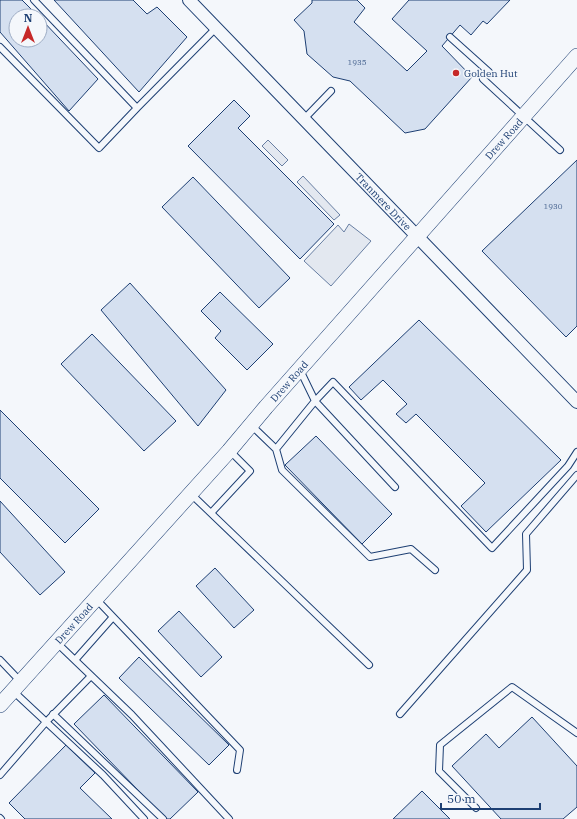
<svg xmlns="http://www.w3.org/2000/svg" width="577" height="819" font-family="'IBM Plex Serif',serif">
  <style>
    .parking { fill: #e3e8f0; stroke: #687fa3 }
    .building { fill: #d5e0f0; stroke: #1d3f73 }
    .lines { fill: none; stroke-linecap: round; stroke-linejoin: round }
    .service-casing { stroke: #1d3f73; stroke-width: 8 }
    .minor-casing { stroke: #1d3f73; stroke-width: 14 }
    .tertiary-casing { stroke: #1d3f73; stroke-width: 16 }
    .service { stroke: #f4f7fb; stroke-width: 6 }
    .minor { stroke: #f4f7fb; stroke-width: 12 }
    .tertiary { stroke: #f4f7fb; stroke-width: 15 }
    .poi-dot { fill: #c62828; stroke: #f4f7fb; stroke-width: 1.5 }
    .labels { text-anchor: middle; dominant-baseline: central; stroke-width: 3; stroke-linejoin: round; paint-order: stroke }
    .number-label { font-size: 8px; fill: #4b6792 }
    .poi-label { font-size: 10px; fill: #1d3f73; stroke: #f4f7fb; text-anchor: start }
    .street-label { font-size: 10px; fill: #1d3f73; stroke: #f4f7fb }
  </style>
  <rect width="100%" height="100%" fill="#f4f7fb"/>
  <path class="parking" d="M 268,140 L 288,160 L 282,166 L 262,146 Z
    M 303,176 L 340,215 L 334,220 L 297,182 Z
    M 349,224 L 371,241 L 331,286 L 304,261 L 338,225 L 344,232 Z"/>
  <path class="building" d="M 0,0 L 22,0 L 38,16 L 16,16 L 16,40 L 40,40 L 40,18 L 98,79 L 69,111 L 0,32 Z
    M 54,0 L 133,0 L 147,14 L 157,7 L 187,37 L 139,92 Z
    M 312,0 L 357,0 L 365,8 L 354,22 L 407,71 L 427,51 L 392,19 L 409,0 L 510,0 L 487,24 L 483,21 L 471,35 L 460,25 L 442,46 L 472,77 L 425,129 L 405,133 L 350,81 L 333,77 L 307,54 L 304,31 L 294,20 L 312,3 Z
    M 234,100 L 250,116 L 238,128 L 334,224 L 300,259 L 188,146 Z
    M 577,160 L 577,326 L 566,337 L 482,251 Z
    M 193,177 L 290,278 L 259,308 L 162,207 Z
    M 130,283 L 226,390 L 198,426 L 101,310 Z
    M 220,292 L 273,344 L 247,370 L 215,338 L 221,331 L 201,311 Z
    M 419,320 L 561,460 L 486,532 L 461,506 L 485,483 L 416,414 L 406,423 L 396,414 L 407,404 L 383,380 L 361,400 L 349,387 Z
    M 92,334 L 176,421 L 144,451 L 61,364 Z
    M 0,410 L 99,509 L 65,543 L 0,478 Z
    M 316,436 L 392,514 L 362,544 L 285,465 Z
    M 0,501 L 65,572 L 40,595 L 0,552 Z
    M 215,568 L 254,610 L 234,628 L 196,586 Z
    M 179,611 L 222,657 L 201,677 L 158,631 Z
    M 139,657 L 229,745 L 209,765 L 119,678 Z
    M 104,695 L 198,792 L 170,819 L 166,819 L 74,724 Z
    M 532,717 L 577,766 L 577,807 L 563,819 L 501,819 L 452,766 L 486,734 L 499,748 Z
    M 66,745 L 95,773 L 80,788 L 112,819 L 25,819 L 9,803 Z
    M 422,791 L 450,819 L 393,819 Z"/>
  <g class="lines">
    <defs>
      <path id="service" d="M 34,0 L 137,108 L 216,28
        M 450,37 L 489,72
        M 0,47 L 99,148 L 137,108
        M 483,79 L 560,150
        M 304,119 L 331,91
        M 300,370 L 315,401 L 333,382 L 492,548 L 568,466 L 577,452
        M 251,425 L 276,449 L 282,470 L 370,557 L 411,549 L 435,570
        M 276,449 L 315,401 L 395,487
        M 191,494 L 369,665
        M 211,513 L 250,471 L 230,451
        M 96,599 L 240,750 L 237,770
        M 57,643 L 132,715 L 229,819
        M 0,660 L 21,682
        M 75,660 L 113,617
        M 13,691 L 103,775 L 144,819
        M 53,714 L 163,819
        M 400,714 L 527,570 L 526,534 L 577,475
        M 0,775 L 46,722 L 91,676
        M 476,808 L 439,771 L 440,745 L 512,687 L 577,733
        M 0,818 L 1,819"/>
      <g id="minor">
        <path id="s1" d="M 189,0 L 577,402"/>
      </g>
      <g id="tertiary">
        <path id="s2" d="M 0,705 L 229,451 L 266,407 L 577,56"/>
      </g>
    </defs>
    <use href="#service" class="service-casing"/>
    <use href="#minor" class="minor-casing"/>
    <use href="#tertiary" class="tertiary-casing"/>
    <use href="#service" class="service"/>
    <use href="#minor" class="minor"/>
    <use href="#tertiary" class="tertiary"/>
  </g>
  <circle class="poi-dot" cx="456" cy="73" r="4"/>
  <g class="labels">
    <g class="number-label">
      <text x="357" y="62">1935</text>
      <text x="553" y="206">1930</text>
    </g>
    <g class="poi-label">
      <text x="464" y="73">Golden Hut</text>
    </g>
    <g class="street-label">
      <text stroke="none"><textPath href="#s2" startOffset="758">Drew Road</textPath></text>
      <text stroke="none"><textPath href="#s1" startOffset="280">Tranmere Drive</textPath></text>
      <text stroke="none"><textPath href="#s2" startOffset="434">Drew Road</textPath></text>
      <text stroke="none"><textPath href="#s2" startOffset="110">Drew Road</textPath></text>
    </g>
  </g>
  <g transform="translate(28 28)"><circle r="19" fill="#f4f7fb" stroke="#9eadc5"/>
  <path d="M0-3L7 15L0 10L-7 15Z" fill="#c62828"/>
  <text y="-6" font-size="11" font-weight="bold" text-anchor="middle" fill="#1d3f73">N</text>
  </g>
  <path d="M441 803v6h99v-6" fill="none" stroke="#1d3f73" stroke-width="2"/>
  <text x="447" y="803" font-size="12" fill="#1d3f73" stroke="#f4f7fb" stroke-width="3" paint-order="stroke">50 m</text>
</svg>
